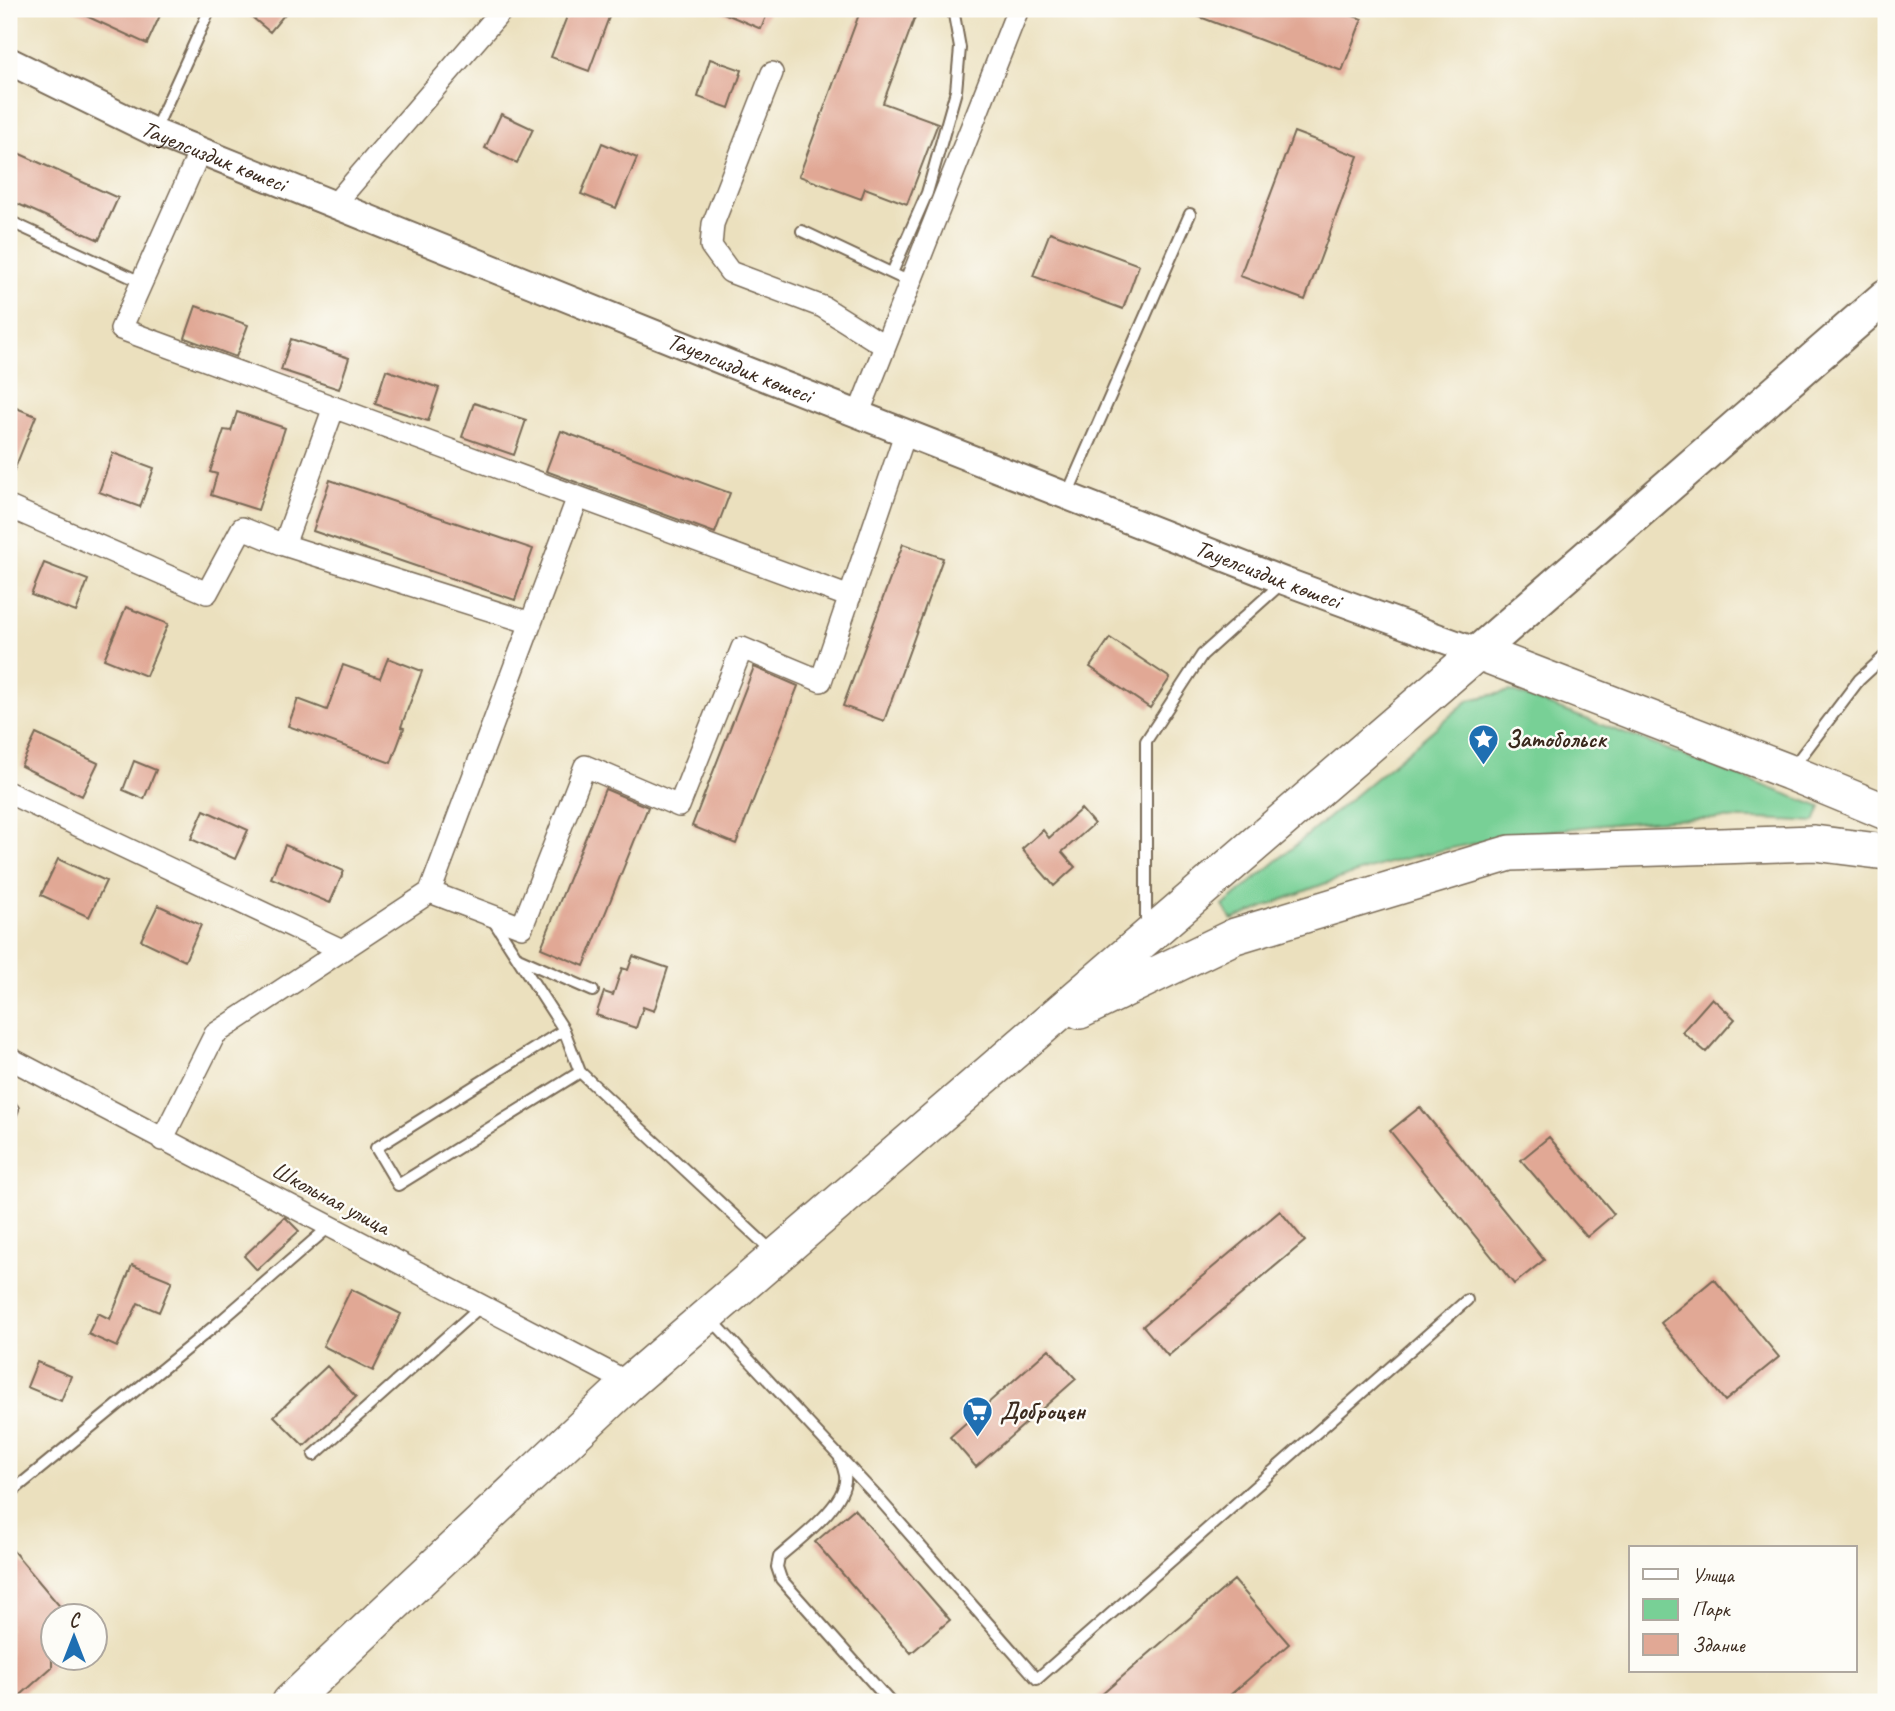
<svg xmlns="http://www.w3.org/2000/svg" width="1895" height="1711" font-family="Caveat,sans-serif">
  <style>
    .green { fill: #78d096; stroke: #5a7d5a; stroke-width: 2 }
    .building { fill: #e1a895 }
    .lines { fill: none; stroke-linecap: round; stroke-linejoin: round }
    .service-casing { stroke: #796a56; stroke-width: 14 }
    .minor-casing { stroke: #796a56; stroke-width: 24 }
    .tertiary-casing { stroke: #796a56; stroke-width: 30 }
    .primary-casing { stroke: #796a56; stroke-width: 37 }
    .trunk-casing { stroke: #796a56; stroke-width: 38 }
    .service { stroke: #fff; stroke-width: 10 }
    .minor { stroke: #fff; stroke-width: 21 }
    .tertiary { stroke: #fff; stroke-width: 26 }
    .primary { stroke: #fff; stroke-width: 33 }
    .trunk { stroke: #fff; stroke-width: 35 }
    .labels { text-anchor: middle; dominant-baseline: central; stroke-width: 5; stroke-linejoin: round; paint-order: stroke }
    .street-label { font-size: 24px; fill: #3b2a1e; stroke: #fdfcf7 }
    .poi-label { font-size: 24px; font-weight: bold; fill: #3b2a1e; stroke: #fdfcf7; text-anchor: start }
  </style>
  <rect width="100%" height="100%" fill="#fdfcf7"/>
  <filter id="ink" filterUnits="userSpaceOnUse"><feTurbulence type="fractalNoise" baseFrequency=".0143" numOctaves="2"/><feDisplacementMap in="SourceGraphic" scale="14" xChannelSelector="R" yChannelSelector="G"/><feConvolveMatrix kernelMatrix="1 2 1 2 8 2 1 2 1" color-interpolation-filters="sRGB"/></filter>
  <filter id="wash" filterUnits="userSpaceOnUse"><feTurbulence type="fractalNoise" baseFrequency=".00686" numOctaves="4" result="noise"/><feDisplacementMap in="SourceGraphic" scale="28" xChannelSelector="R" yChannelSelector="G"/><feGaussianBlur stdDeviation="1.57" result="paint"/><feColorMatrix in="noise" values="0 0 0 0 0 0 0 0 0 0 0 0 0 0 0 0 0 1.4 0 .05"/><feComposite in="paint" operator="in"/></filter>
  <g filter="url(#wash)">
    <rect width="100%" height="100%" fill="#ebe0be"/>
    <path class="green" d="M 1511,691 L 1821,807 L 1815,822 C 1683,812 1537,826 1408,858 C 1347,873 1289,897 1232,920 L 1223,906 L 1469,700 Z"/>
    <g id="blocks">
      <path class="building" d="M 71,9 L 163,9 L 147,44 Z
        M 242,9 L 289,9 L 270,32 Z
        M 570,9 L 612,9 L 589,71 L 551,57 Z
        M 714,9 L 769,9 L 761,29 Z
        M 861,9 L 918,9 L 883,103 L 938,123 L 907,204 L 865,188 L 861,199 L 799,176 Z
        M 1179,9 L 1334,9 L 1362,19 L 1342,71 Z
        M 710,59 L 742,70 L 729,108 L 698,97 Z
        M 501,114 L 533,129 L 517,163 L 485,148 Z
        M 1294,132 L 1358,156 L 1305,300 L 1240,276 Z
        M 602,143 L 637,158 L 616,208 L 581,194 Z
        M 9,149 L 118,198 L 99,240 L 9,200 Z
        M 1050,232 L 1139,265 L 1123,309 L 1033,276 Z
        M 196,306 L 248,325 L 236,357 L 185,338 Z
        M 291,339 L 349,358 L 339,389 L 281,370 Z
        M 386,370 L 439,388 L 428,421 L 375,404 Z
        M 474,403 L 526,420 L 514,455 L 462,437 Z
        M 9,405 L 36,416 L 9,483 Z
        M 237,412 L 285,428 L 258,510 L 211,495 L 217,474 L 210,472 L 224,430 L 231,431 Z
        M 561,431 L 730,493 L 715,533 L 546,471 Z
        M 113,453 L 154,468 L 140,507 L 99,492 Z
        M 330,480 L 533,549 L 515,600 L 313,531 Z
        M 903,544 L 943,558 L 884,721 L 843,706 Z
        M 44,563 L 88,580 L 76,612 L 31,595 Z
        M 126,607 L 168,624 L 146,676 L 104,659 Z
        M 1110,638 L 1170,678 L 1150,708 L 1090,667 Z
        M 388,658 L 422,671 L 401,727 L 404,728 L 391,763 L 288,726 L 298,699 L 327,710 L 343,665 L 380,678 Z
        M 754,667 L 798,686 L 736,844 L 692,826 Z
        M 36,734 L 98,763 L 82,796 L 21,766 Z
        M 134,761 L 156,770 L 144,799 L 123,790 Z
        M 605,789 L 648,807 L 584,966 L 541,948 Z
        M 1081,809 L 1094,824 L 1062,852 L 1075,867 L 1054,886 L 1022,849 L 1043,830 L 1049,838 Z
        M 204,810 L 248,830 L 235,859 L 191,839 Z
        M 285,845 L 344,871 L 330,903 L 271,878 Z
        M 58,859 L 106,881 L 89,917 L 41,895 Z
        M 158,905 L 201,925 L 185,961 L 141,940 Z
        M 633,956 L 668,968 L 654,1011 L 643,1007 L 636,1028 L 596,1015 L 604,992 L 613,995 L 622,968 L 628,970 Z
        M 1712,998 L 1735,1019 L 1706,1052 L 1682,1032 Z
        M 1420,1107 L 1544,1260 L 1514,1284 L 1390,1131 Z
        M 1549,1137 L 1614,1214 L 1587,1237 L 1521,1160 Z
        M 1280,1211 L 1305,1241 L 1168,1356 L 1143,1326 Z
        M 285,1217 L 299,1231 L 257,1270 L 244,1256 Z
        M 132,1265 L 172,1281 L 159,1312 L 138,1303 L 117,1347 L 88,1334 L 98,1313 L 110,1319 Z
        M 1714,1279 L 1779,1357 L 1725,1401 L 1661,1323 Z
        M 351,1289 L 401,1314 L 373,1371 L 323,1346 Z
        M 1049,1349 L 1076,1379 L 976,1467 L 950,1437 Z
        M 37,1362 L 71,1376 L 61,1401 L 27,1387 Z
        M 327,1366 L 356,1397 L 304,1446 L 274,1416 Z
        M 854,1509 L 950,1620 L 911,1653 L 815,1542 Z
        M 9,1546 L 68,1616 L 52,1616 L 52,1667 L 13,1702 L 9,1702 Z
        M 1234,1580 L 1289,1644 L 1222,1702 L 1093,1702 Z"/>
    </g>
  </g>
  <g filter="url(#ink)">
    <use href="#blocks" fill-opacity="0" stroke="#796a56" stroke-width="2"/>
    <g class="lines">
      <defs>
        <path id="service" d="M 154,132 L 210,9
          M 9,221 L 141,282
          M 802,231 L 910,282
          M 892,273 L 927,193 L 956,91 L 960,48 L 953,9
          M 1066,497 L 1190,214
          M 1793,767 L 1859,680 L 1886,655
          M 493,920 L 564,1030 L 580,1072 L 772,1251
          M 1146,928 L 1146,741 L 1202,655 L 1282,583
          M 518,958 L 593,991
          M 564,1030 L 376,1148 L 398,1185 L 580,1072
          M 9,1119 L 13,1109
          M 712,1320 L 879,1499 L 1037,1679 L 1467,1300
          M 314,1455 L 481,1306
          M 840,1459 C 842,1464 844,1470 845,1475 C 849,1503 798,1540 779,1557 L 777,1567 L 781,1579 L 890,1702
          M 9,1494 L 223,1319 L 329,1227"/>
        <path id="minor" d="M 772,73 L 713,224 L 711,246 L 730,272 L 823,307 L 885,346
          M 200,151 L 121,329 L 850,597
          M 334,205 L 503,9
          M 858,415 L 1018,9
          M 9,507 L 207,593 L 242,528 L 284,545 L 531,623
          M 284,545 L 334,407
          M 9,793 L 342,950
          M 430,892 L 522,927 L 585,766 L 679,806 L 742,648 L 821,681 L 905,434
          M 9,1058 L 629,1383
          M 162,1140 L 215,1034 L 430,892 L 578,497"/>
        <g id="tertiary">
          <path id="s1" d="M 9,61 L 154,132 L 730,364 L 1284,581 L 1478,652"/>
        </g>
        <path id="primary" d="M 1478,652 L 1886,296"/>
        <path id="trunk" d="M 1080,1011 L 1235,936 L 1510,853 L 1814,843 L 1886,852
          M 290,1702 L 629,1383 L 1478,652 L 1789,772 L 1886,812"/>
      </defs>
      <use href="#service" class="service-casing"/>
      <use href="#minor" class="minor-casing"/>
      <use href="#tertiary" class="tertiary-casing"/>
      <use href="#primary" class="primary-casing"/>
      <use href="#trunk" class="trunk-casing"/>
      <use href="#service" class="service"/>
      <use href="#minor" class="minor"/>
      <use href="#tertiary" class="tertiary"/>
      <use href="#primary" class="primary"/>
      <use href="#trunk" class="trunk"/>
    </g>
  </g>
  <defs>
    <symbol id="sight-pin" viewBox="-11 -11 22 30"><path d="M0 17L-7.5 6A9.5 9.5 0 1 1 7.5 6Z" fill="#1f6fb2" stroke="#fdfcf7"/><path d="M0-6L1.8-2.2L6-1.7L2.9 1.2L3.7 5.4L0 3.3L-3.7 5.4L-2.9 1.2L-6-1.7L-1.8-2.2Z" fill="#fff"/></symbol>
    <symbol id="supermarket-pin" viewBox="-11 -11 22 30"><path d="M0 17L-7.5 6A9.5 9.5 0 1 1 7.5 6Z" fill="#1f6fb2" stroke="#fdfcf7"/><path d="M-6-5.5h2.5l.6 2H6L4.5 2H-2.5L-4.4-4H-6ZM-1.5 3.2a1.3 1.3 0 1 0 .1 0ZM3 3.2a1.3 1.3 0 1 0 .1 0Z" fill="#fff"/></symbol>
  </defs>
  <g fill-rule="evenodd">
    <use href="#sight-pin" x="1466" y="722" width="35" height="47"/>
    <use href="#supermarket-pin" x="960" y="1394" width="35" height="47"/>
  </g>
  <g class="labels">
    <g class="street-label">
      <text stroke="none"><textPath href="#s1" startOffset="226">Тауелсиздик көшесі</textPath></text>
      <text stroke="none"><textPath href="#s1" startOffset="793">Тауелсиздик көшесі</textPath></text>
      <text stroke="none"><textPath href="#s1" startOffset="1360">Тауелсиздик көшесі</textPath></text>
      <text transform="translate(331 1198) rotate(28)">Школьная улица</text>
    </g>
    <g class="poi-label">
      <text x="1506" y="739">Затобольск</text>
      <text x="1000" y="1411">Доброцен</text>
    </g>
  </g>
  <rect width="1895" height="1711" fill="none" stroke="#fdfcf7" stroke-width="35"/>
  <rect x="1629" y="1546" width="228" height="126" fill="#fdfcf7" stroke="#afa8a0" stroke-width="2"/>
  <rect x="1643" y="1569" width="35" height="10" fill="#ffffff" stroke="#afa8a0" stroke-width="2"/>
  <text x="1692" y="1582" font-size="21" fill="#3b2a1e">Улица</text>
  <rect x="1643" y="1599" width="35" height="21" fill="#78d096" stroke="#afa8a0" stroke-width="2"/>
  <text x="1692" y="1616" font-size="21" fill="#3b2a1e">Парк</text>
  <rect x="1643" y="1634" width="35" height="21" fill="#e1a895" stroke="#afa8a0" stroke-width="2"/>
  <text x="1692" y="1652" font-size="21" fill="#3b2a1e">Здание</text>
  <g transform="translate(74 1637)"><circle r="33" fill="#fdfcf7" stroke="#afa8a0" stroke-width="2"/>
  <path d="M0-5L12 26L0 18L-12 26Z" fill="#1f6fb2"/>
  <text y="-10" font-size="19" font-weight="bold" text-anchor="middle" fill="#3b2a1e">С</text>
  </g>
</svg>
